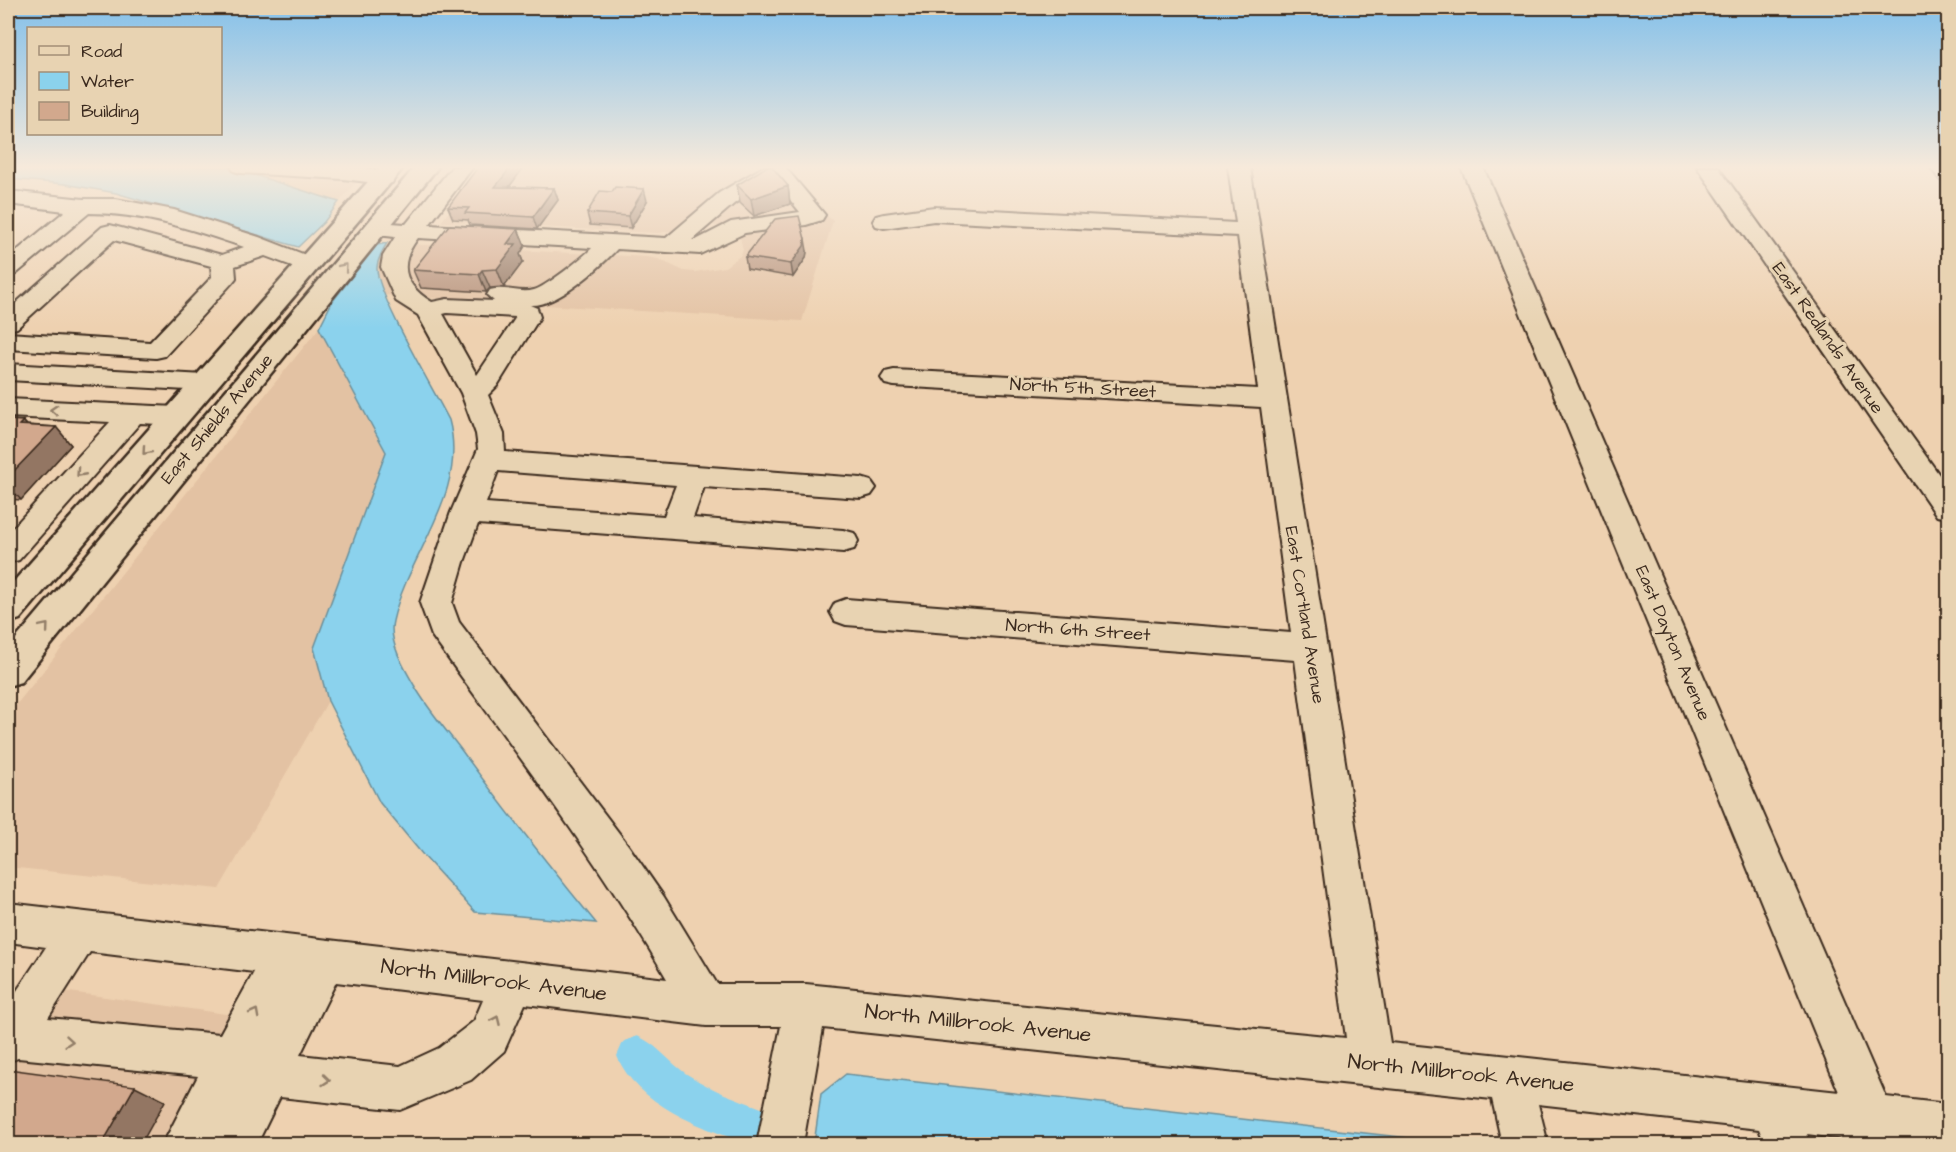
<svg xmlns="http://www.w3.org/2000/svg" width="1956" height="1152" font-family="'Architects Daughter',sans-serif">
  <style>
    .built { fill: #e3c2a3 }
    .water { fill: #8bd2ed; stroke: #6b8f9a; stroke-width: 1.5 }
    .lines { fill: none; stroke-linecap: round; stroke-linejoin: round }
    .canal { fill: #8bd2ed; fill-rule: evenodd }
    .minor-casing { stroke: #3b2a1e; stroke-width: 4 }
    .major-casing { stroke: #3b2a1e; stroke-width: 5 }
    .minor { fill: #e8d3b2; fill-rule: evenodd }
    .major { fill: #e8d3b2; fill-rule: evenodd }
    .wall { fill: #b59079; stroke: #3b2a1e; stroke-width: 1.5 }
    .shaded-wall { fill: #937663; stroke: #3b2a1e; stroke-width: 1.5 }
    .building { fill: #d2a88d; stroke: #3b2a1e; stroke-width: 1.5 }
    .oneway { stroke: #927e68 }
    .labels { text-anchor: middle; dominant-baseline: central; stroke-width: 6; stroke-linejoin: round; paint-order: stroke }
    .street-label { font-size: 18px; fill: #3b2a1e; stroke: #e8d3b2 }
    .near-street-label { font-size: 21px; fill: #3b2a1e; stroke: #e8d3b2 }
  </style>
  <rect width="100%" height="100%" fill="#eed1b0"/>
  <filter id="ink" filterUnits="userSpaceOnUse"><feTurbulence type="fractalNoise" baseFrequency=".0167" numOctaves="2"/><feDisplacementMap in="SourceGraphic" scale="12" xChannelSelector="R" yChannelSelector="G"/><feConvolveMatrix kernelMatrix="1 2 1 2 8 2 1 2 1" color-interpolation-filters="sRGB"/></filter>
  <g filter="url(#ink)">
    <path class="built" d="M 229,167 L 369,167 L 339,202 Z
      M 483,167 L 782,167 L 814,204 L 833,221 L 802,321 L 384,295 L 377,270 L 379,256 L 387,243 L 647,257 L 658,259 L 684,271 L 695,272 L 725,267 L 740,256 L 743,250 L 740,237 L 734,232 L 728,228 L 712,225 L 658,233 L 441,222 Z
      M 319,328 L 386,452 L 314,648 L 328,701 L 219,889 L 8,867 L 8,715 Z
      M 8,984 L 20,985 L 268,1020 L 206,1144 L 8,1144 Z"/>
    <path class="water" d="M 8,167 L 229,167 L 339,202 L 324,222 L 298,247 L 116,193 L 65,184 L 8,179 Z
      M 387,243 C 383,250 377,259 377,268 C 376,293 435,392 449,420 C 469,494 408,553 393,621 C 388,641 404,668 414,685 C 427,708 446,730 462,751 C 505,810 550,867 596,923 L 475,912 L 423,855 L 380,803 L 328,701 L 314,648 L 386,452 L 319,328 L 332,302 L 377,245 Z
      M 846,1074 L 1444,1142 L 1444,1144 L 814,1144 L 821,1094 Z"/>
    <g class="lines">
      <path class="canal" d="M 637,1036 C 659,1045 670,1064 690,1076 C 713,1091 738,1099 764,1109 L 770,1124 L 764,1139 L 749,1144 C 703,1128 637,1105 617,1056 L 623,1042 Z"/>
      <defs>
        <path id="minor" d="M 231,167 C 283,167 340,161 392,173 L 395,178 L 392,183 L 384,184 L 343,179 L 241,173 L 234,171 Z
          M 452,167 L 473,167 L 429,225 L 666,238 L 719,193 L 763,167 L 785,167 L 825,215 L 822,220 L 806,225 L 745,233 L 700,254 L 617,249 C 599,268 557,307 530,305 L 537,308 L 540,317 L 497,386 L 488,395 L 504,434 L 505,452 L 861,478 L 871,481 L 876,488 L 871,495 L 861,498 L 704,487 L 693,518 L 843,530 L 854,533 L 858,541 L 854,549 L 843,552 L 478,524 L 464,562 L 452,603 L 459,622 L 628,845 L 664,897 L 717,984 L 806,984 L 1346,1038 L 1295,660 L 846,625 L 835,621 L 830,612 L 835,603 L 846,599 L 1291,633 L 1261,407 L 894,386 L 885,384 L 881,378 L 885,372 L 894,370 L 1258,389 L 1238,236 L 934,221 L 884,228 L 876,226 L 873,221 L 876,216 L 884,214 L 934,207 L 1236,223 L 1228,167 L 1250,167 L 1390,1043 L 1839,1092 L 1461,167 L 1483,167 L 1886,1097 L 1948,1104 L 1948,1144 L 1873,1143 L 1807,1134 L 1811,1144 L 1765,1144 L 1759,1129 L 1538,1104 L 1548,1144 L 1502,1144 L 1492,1099 L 823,1028 L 803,1144 L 757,1144 L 781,1026 L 706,1026 L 525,1004 L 504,1051 L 471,1080 L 400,1110 L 280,1097 L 257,1144 L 163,1144 L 198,1076 L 18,1058 L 8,1062 L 8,1004 L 46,947 L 8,942 L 8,903 L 667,979 C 598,859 513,749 432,636 L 420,603 L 451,512 L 478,449 L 476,434 L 461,393 L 418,315 L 396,301 L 381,267 L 383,256 L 395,237 L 368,234 L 365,229 L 368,224 L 376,222 L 406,224 ZM 773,179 L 800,212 L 731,222 L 696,240 L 692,240 L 735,203 ZM 418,238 L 592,248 C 584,257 544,288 534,290 C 520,294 505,286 490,290 L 487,295 L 494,301 L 447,299 L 432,302 C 404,285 397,265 418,238 ZM 447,313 L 516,317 L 477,375 L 443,314 ZM 498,471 L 676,485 L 664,516 L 486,503 ZM 90,952 L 254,972 L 220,1034 L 48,1018 ZM 336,982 L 483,1000 L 474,1021 L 439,1048 L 400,1066 L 300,1055 Z
          M 1697,167 L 1718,167 L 1948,487 L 1948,518 L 1937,516 Z
          M 1930,167 L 1948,167 L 1948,181 L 1940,180 Z
          M 8,191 L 84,199 L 116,199 L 174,210 L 259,237 L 316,259 L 320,264 L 316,269 L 308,271 L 300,269 L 265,256 L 235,266 L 236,278 L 232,283 L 165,356 L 156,358 L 8,349 L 8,333 L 150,342 L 212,277 L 211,266 L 114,240 L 17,328 L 8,330 L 8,310 L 102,227 L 110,225 L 222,255 L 244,247 C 194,230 143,213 89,213 L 16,274 L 8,276 L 8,258 L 65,211 L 8,204 Z
          M 8,364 L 205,375 L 214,377 L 218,383 L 214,389 L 205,391 L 8,380 Z
          M 8,399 L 176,407 L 186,410 L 190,416 L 186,422 L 176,425 L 140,423 L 19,560 L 8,563 L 8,533 L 110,422 L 8,417 Z"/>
        <path id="major" d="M 381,167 L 404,167 L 20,619 L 8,623 L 8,588 Z
          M 415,167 L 438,167 L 21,682 L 8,686 L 8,648 Z"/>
      </defs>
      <use href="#minor" class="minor-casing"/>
      <use href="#major" class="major-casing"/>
      <use href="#minor" class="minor"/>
      <use href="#major" class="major"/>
    </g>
    <path class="wall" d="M 524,167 L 509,187 L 554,188 L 558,200 L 537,229 L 470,225 L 468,220 L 453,219 L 448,207 Z
      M 737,185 L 788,186 L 790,204 L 754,216 L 740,203 Z
      M 647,201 L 631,228 L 590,225 L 587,213 Z
      M 518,229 L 525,246 L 520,254 L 523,262 L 504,287 L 490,288 L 486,292 L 421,288 L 413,270 Z
      M 807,251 L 806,258 L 793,277 L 747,269 L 745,257 Z
      M 8,420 L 23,421 L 27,425 L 56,427 L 71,445 L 21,500 L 8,499 Z"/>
    <path class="shaded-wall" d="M 511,167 L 524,167 L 500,199 L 495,187 Z
      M 788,186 L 790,204 L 754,216 L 751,199 Z
      M 554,188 L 558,200 L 537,229 L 533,217 Z
      M 644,189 L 647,201 L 631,228 L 628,216 Z
      M 518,229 L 525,246 L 520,254 L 523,262 L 504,287 L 497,269 L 507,244 Z
      M 805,239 L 807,251 L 806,258 L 793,277 L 791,264 Z
      M 482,270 L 490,288 L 486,292 L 479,274 Z
      M 23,421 L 39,439 L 19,425 Z
      M 56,427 L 71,445 L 21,500 L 8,486 L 8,477 Z
      M 135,1086 L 165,1101 L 141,1144 L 102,1144 Z"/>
    <path class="building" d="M 478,167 L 511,167 L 495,187 L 554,188 L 533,217 L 465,213 L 469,208 L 448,207 Z
      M 766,167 L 772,167 L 788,186 L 751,199 L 737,185 Z
      M 615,187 L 644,189 L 628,216 L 587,213 L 600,191 L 612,192 Z
      M 799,216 L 805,239 L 804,246 L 791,264 L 745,257 L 775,219 Z
      M 449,225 L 518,229 L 507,244 L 516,244 L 497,269 L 482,270 L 479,274 L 413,270 Z
      M 8,420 L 23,421 L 19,425 L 56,427 L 8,477 Z
      M 8,1069 L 135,1086 L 102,1144 L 8,1144 Z"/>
    <defs><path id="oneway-chevron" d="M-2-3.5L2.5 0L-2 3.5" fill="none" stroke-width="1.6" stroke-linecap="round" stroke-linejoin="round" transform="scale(1.5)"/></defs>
    <g class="oneway">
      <use href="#oneway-chevron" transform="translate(344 267) rotate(-50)"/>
      <use href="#oneway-chevron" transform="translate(54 410) rotate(-177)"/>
      <use href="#oneway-chevron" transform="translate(146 451) rotate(131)"/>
      <use href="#oneway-chevron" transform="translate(80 473) rotate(132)"/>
      <use href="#oneway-chevron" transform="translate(45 627) rotate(-50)"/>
      <use href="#oneway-chevron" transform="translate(255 1013) rotate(-62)"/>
      <use href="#oneway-chevron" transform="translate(496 1020) rotate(-66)"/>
      <use href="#oneway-chevron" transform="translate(69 1041) rotate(5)"/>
      <use href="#oneway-chevron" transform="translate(326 1080) rotate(6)"/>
    </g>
  </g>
  <linearGradient id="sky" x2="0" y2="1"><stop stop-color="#83c0ea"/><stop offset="0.51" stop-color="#f7eadb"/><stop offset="1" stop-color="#f7eadb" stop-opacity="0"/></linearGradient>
  <rect width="1956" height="328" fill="url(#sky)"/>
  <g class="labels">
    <g class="street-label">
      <text transform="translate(1828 338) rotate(55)">East Redlands Avenue</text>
      <text transform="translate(1083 388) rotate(3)">North 5th Street</text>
      <text transform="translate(217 419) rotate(-50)">East Shields Avenue</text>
      <text transform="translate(1305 615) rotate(81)">East Cortland Avenue</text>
      <text transform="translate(1078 630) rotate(4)">North 6th Street</text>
      <text transform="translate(1673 643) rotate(67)">East Dayton Avenue</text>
    </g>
    <g class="near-street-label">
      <text transform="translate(494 980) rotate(7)">North Millbrook Avenue</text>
      <text transform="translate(978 1023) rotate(6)">North Millbrook Avenue</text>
      <text transform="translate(1461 1073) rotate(6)">North Millbrook Avenue</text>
    </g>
  </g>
  <rect width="1956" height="1152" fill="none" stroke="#e8d3b2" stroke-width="30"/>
  <rect x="15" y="15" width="1926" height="1122" fill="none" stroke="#3b2a1e" stroke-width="2" filter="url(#ink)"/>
  <rect x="27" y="27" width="195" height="108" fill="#e8d3b2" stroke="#a38f77" stroke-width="1.5"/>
  <rect x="39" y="46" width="30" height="9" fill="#e8d3b2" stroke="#a38f77" stroke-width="1.5"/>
  <text x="81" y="57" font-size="18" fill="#3b2a1e">Road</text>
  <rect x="39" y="72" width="30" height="18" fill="#8bd2ed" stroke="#a38f77" stroke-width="1.5"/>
  <text x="81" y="87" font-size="18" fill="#3b2a1e">Water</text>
  <rect x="39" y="102" width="30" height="18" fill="#d2a88d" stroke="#a38f77" stroke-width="1.5"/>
  <text x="81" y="117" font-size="18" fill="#3b2a1e">Building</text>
</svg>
